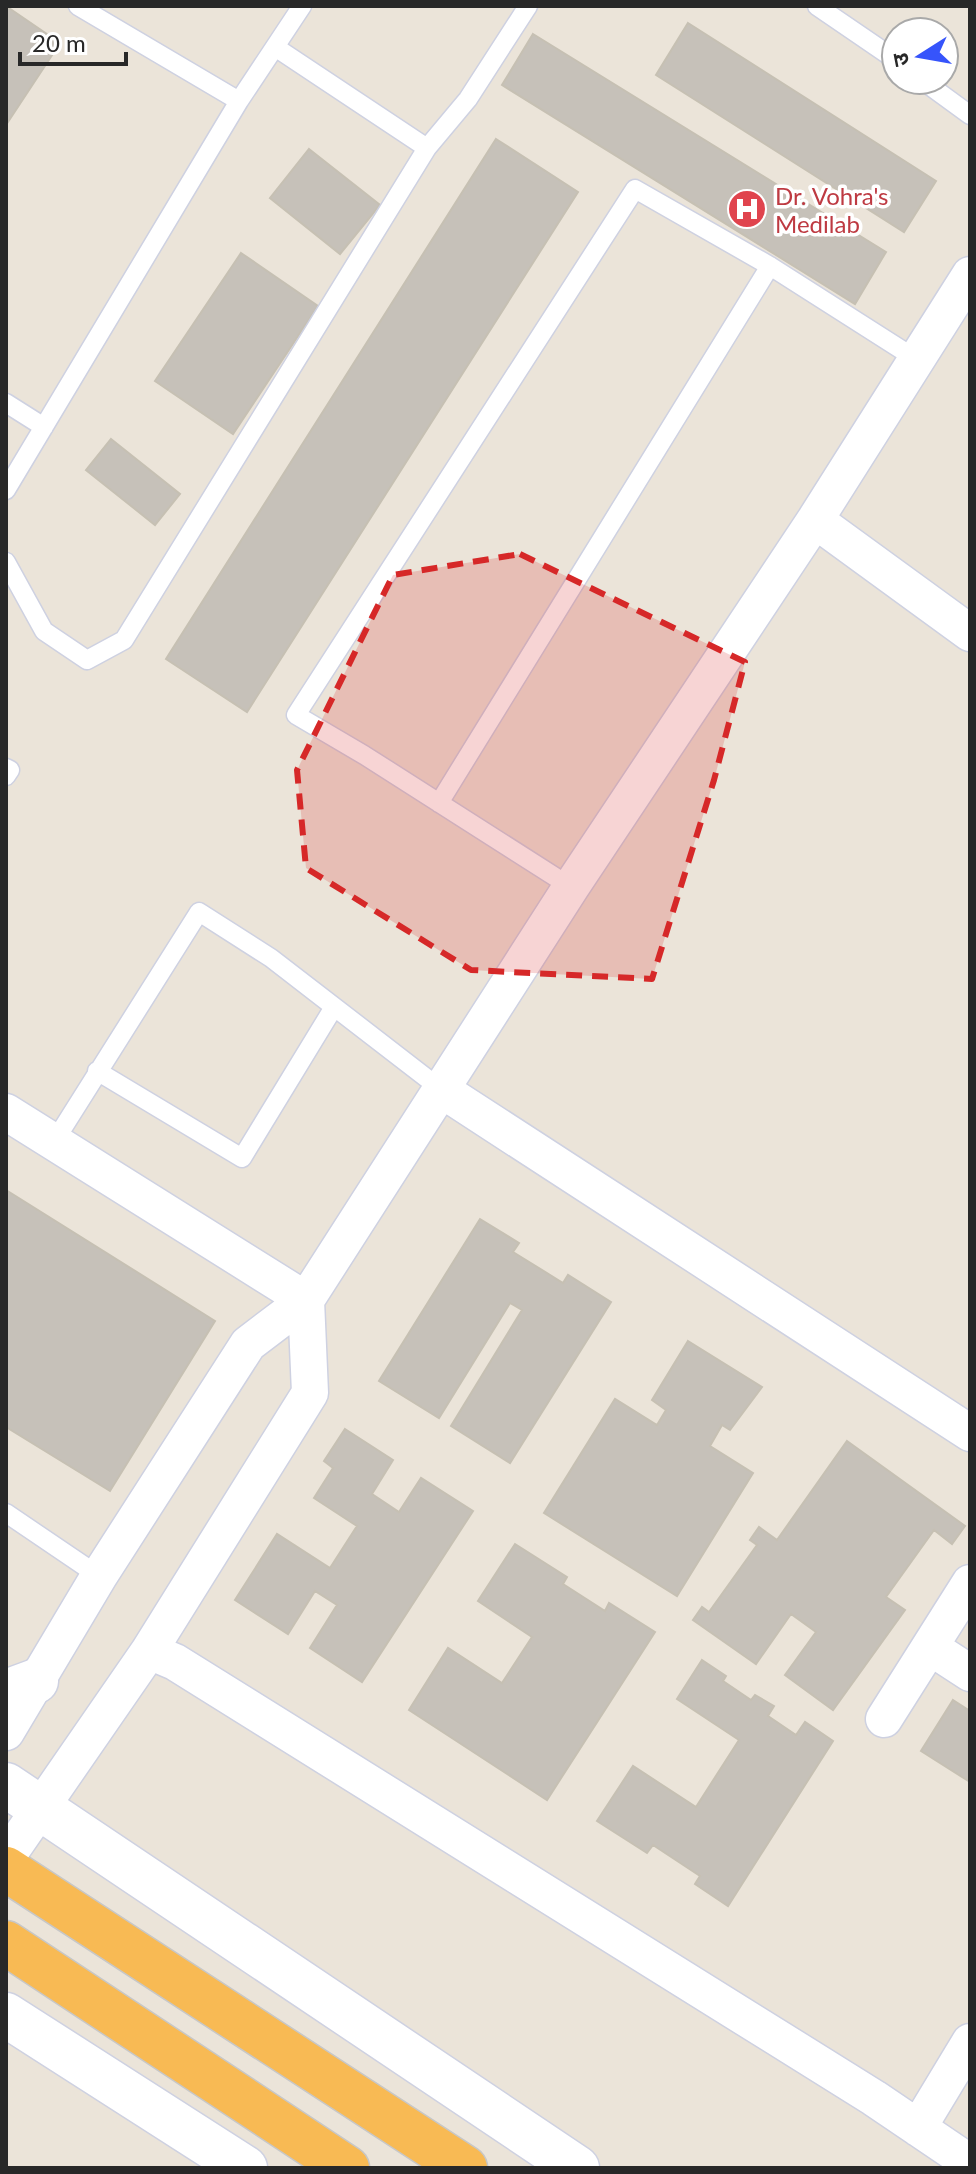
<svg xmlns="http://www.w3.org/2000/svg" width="976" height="2174" font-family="Lato,'Noto Sans Devanagari',sans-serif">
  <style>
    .building { fill: #c6c1b9; stroke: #c6c0b3; stroke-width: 2 }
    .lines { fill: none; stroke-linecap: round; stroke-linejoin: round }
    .service-casing { stroke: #ced1e1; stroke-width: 21 }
    .minor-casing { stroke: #ced1e1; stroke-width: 39 }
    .tertiary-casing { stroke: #ced1e1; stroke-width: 47 }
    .trunk-casing { stroke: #c7c7c7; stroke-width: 47 }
    .service { stroke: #fff; stroke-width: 18 }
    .minor { stroke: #fff; stroke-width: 36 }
    .tertiary { stroke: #fff; stroke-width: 44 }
    .trunk { stroke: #f8ba54; stroke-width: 44 }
    .marked { fill: #d62828; fill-opacity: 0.2; stroke: #d62828; stroke-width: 6; stroke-dasharray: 16 10; stroke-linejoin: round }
    .labels { text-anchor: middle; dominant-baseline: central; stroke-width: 7; stroke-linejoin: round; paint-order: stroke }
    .health-label { font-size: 24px; fill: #be3a42; stroke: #fff; text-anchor: start }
  </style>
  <rect width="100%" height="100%" fill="#ebe4d9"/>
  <path class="building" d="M 6,6 L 60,43 L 6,125 Z
    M 688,23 L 936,181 L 904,232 L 656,75 Z
    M 533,34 L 886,252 L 855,304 L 502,85 Z
    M 496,139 L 578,192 L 247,712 L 166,659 Z
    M 309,149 L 380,205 L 340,254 L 270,198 Z
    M 241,253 L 318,306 L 233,434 L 155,381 Z
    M 111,439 L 180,494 L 155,525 L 86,470 Z
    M 6,1190 L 215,1321 L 110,1491 L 6,1427 Z
    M 480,1219 L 519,1243 L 513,1252 L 563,1283 L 568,1275 L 611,1302 L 510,1463 L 451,1426 L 522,1310 L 510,1303 L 439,1418 L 379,1381 Z
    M 688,1341 L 762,1387 L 730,1430 L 722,1425 L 710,1446 L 753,1473 L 677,1596 L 544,1513 L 615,1399 L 657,1425 L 666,1410 L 652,1400 Z
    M 345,1429 L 393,1460 L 372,1494 L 399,1512 L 421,1478 L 473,1511 L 362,1682 L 310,1648 L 337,1605 L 315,1591 L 288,1634 L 235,1600 L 277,1534 L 330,1568 L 357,1526 L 314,1498 L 333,1468 L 324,1461 Z
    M 847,1441 L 965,1526 L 952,1544 L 934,1530 L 886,1597 L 905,1610 L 833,1710 L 785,1675 L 816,1632 L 791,1614 L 756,1664 L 693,1620 L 702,1607 L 709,1612 L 757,1545 L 750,1540 L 759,1527 L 777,1540 Z
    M 515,1544 L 567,1577 L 563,1584 L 605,1611 L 609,1603 L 655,1632 L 547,1800 L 409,1710 L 448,1648 L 502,1683 L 532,1637 L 478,1601 Z
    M 702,1660 L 726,1676 L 723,1681 L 751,1700 L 755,1695 L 774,1706 L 768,1716 L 796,1735 L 805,1722 L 833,1741 L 728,1906 L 695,1884 L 700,1876 L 653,1845 L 647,1853 L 597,1821 L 633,1766 L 696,1807 L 739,1740 L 677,1699 Z
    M 953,1700 L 970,1711 L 970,1782 L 921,1751 Z"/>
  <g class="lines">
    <defs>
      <path id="service" d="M 78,6 L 239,101
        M 817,6 L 896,60
        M 922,80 L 970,115
        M 427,148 L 468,99 L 528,6
        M 6,403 L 44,427
        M 6,490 L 239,101 L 302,6
        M 6,562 L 44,631 L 87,660 L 124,640 L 427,148 L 275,47
        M 6,768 L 10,770 L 6,776
        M 439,803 L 770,266
        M 571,887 L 364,755 L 296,715 L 635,189 L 770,266 L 916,359
        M 97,1071 L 242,1158 L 334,1007
        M 54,1142 L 199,912 L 271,958 L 442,1090
        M 6,1513 L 99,1576"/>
      <path id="minor" d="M 815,520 L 970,633
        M 442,1090 L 970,1433
        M 6,1112 L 306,1300
        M 930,1647 L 970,1673
        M 149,1651 L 175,1662 L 874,2098 L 970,2163
        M 884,1719 L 970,1583
        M 6,1732 L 99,1576 L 248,1344 L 306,1300 L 571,887 L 815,520 L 970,275
        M 6,1858 L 149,1651 L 310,1393 L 306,1300
        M 918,2128 L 970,2042"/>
      <path id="tertiary" d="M 6,1692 L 36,1681
        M 6,1785 L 577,2168
        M 6,2015 L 245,2168"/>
      <path id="trunk" d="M 6,1869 L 465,2168
        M 6,1943 L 347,2168"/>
    </defs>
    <use href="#service" class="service-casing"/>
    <use href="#minor" class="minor-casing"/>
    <use href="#tertiary" class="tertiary-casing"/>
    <use href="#trunk" class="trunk-casing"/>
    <use href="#service" class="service"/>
    <use href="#minor" class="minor"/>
    <use href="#tertiary" class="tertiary"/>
    <use href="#trunk" class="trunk"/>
  </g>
  <path class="marked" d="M 520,554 L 745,662 L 714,780 L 652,979 L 471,970 L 306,868 L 297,770 L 393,575 Z"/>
  <defs>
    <symbol id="hospital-disc" viewBox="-11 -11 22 22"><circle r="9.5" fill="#e0444e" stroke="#fff"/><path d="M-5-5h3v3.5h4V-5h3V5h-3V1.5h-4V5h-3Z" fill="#fff"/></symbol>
  </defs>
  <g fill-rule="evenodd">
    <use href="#hospital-disc" x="725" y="187" width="44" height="44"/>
  </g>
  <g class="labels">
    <g class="health-label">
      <text x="775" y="195">Dr. Vohra's<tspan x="775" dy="28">Medilab</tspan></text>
    </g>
  </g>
  <rect width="976" height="2174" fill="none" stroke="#282828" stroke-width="16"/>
  <g transform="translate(920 56) rotate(259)"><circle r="38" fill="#ffffff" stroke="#a9a9a9" stroke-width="2"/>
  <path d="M0-6L14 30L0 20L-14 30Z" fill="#3654fb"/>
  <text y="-12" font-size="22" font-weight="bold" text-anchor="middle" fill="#282828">उ</text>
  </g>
  <path d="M20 52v12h106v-12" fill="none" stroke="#282828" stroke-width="4"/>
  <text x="32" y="52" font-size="24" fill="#282828" stroke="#ffffff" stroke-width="6" paint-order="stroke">20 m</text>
</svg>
